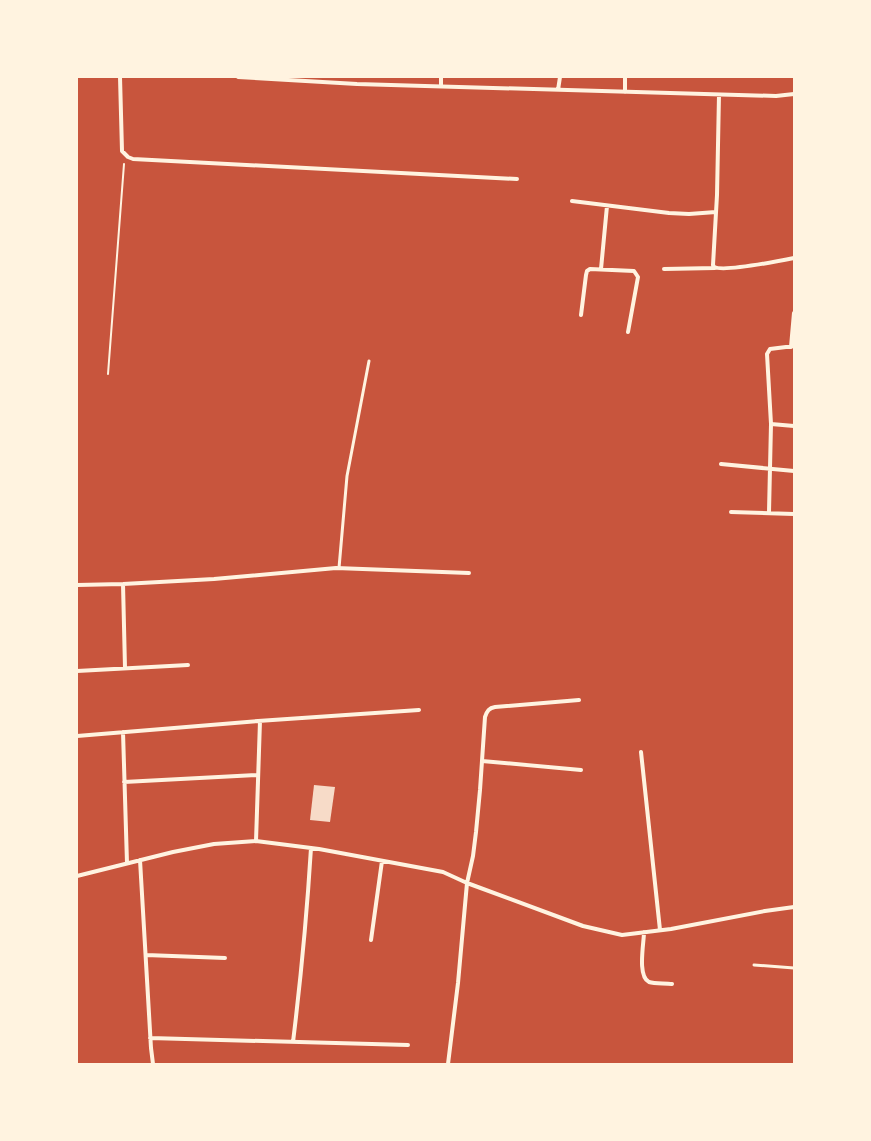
<svg xmlns="http://www.w3.org/2000/svg" width="871" height="1141" font-family="Quicksand,sans-serif">
  <style>
    .building { fill: #f7dbc8 }
    .lines { fill: none; stroke-linecap: round; stroke-linejoin: round }
    .path { stroke: #fff3e0; stroke-width: 2 }
    .service { stroke: #fff3e0; stroke-width: 3 }
    .minor { stroke: #fff3e0; stroke-width: 4 }
  </style>
  <rect width="100%" height="100%" fill="#c8553d"/>
  <path class="building" d="M 314,785 L 335,787 L 330,822 L 310,820 Z"/>
  <g class="lines">
    <path class="path" d="M 108,374 L 124,164"/>
    <path class="service" d="M 339,568 L 347,476 L 369,361
      M 754,965 L 794,968"/>
    <path class="minor" d="M 120,77 L 122,151 L 128,157 L 133,159 L 517,179
      M 238,77 L 357,84 L 776,96 L 794,94
      M 441,86 L 441,77
      M 558,90 L 560,77
      M 625,92 L 625,77
      M 719,95 L 717,195 L 713,265 L 714,267 C 724,272 779,261 794,258
      M 572,201 L 669,213 L 689,214 L 716,212
      M 601,269 L 607,206
      M 664,269 L 715,268
      M 581,315 L 586,275 L 587,271 L 590,269 L 634,271 L 638,277 L 628,332
      M 791,347 L 794,313
      M 771,424 L 794,426
      M 721,464 L 794,471
      M 731,512 L 794,514
      M 769,512 L 771,424 L 767,354 L 770,349 L 794,346
      M 123,584 L 125,668
      M 77,585 L 123,584 L 214,579 L 336,568 L 469,573
      M 77,671 L 188,665
      M 123,732 L 127,863
      M 77,736 L 258,721 L 419,710
      M 641,752 L 660,930
      M 482,761 L 581,770
      M 124,782 L 258,775
      M 256,841 L 260,721
      M 140,860 L 151,1048 L 153,1064
      M 77,876 L 173,852 L 214,844 L 256,841 L 319,849 L 443,872 L 467,883 L 583,926 L 622,935 L 671,929 L 765,911 L 794,907
      M 644,932 C 644,943 637,976 649,982 C 655,984 665,983 672,984
      M 371,940 L 382,861
      M 146,955 L 225,958
      M 150,1038 L 408,1045
      M 293,1042 C 301,977 307,913 311,848
      M 448,1064 L 458,983 L 467,883 L 473,856 L 476,832 L 480,790 L 485,717 C 487,711 489,708 495,707 L 579,700"/>
  </g>
  <rect width="871" height="1141" fill="none" stroke="#fff3e0" stroke-width="156"/>
</svg>
